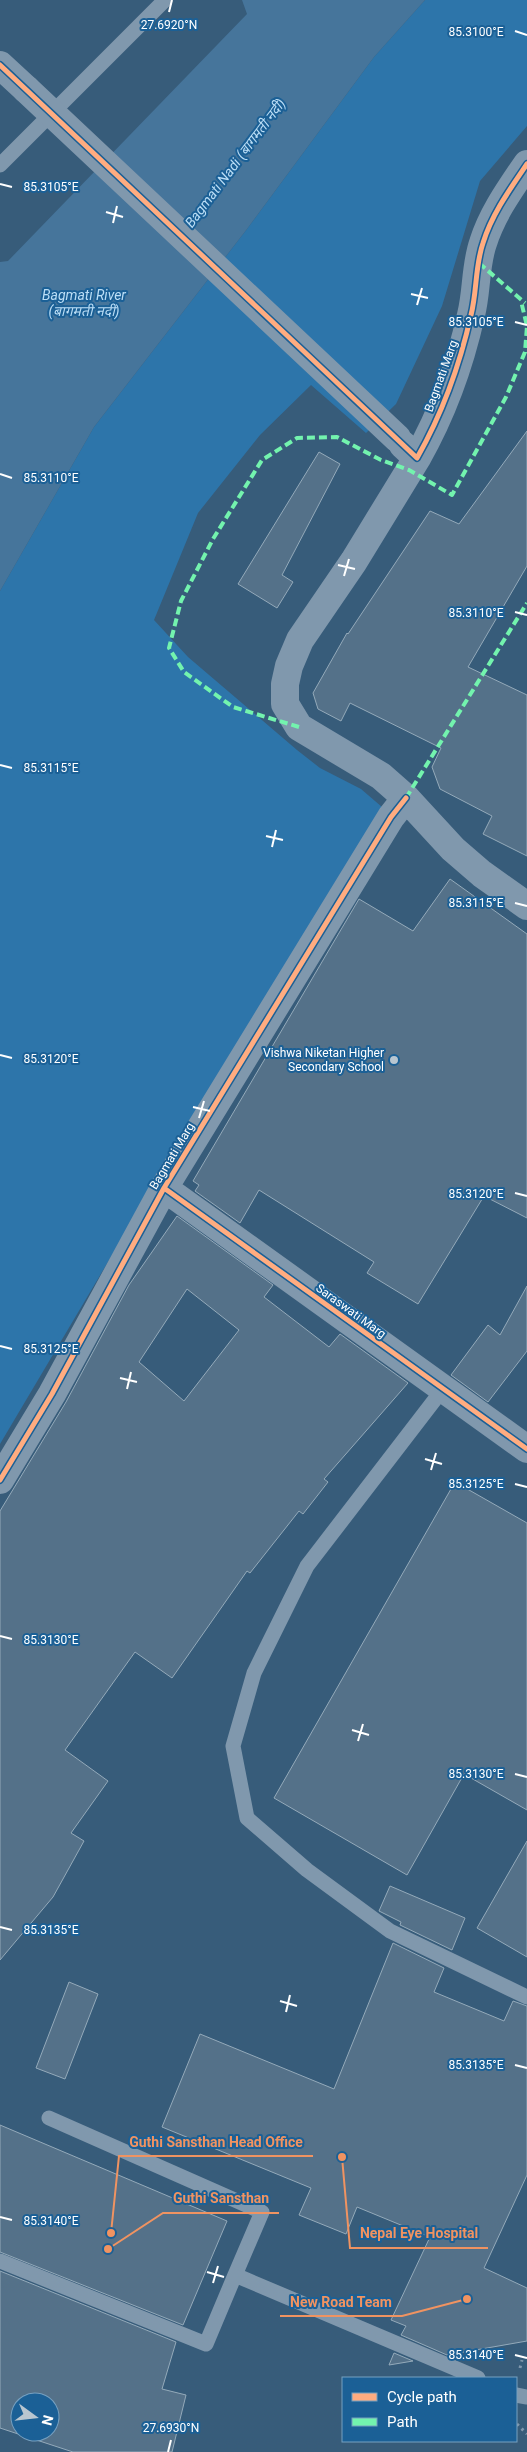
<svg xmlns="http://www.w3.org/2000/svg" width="527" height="2452" font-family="Roboto,'Noto Sans Devanagari',sans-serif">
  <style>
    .green { fill: #2d75aa }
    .water { fill: #46759b }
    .building { fill: #547189; stroke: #94aaba; fill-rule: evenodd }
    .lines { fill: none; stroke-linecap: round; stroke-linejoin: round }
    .path { stroke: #8098ad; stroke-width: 3; stroke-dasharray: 2.5 4; stroke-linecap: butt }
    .service { stroke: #8098ad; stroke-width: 15 }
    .minor { stroke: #8098ad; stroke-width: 28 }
    .minor-bridge { stroke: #8098ad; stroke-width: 28 }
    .quiet { stroke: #73f3ae; stroke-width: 4; stroke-dasharray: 8 4; stroke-linecap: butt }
    .cycleway-casing { stroke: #1b6096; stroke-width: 8 }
    .cycleway { stroke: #ffac80; stroke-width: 5 }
    .ticks { fill: none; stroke: #fff; stroke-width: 2 }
    .poi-dot { fill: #b9c6d0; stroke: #1b6096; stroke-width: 2 }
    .labels { text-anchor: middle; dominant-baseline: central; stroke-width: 4; stroke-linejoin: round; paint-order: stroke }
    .street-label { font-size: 12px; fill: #fff; stroke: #1b6096 }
    .poi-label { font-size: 12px; fill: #fff; stroke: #1b6096; text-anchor: end }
    .water-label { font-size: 14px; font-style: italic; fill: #bbdef6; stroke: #1b6096 }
    .ticks-label { font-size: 12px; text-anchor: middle; fill: #fff; stroke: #1b6096; stroke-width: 4; stroke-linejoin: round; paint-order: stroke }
    .leader { fill: none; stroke: #f09361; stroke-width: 2 }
    .callout-dot { fill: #f09361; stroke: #1b6096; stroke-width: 2 }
    .callout-label { font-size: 14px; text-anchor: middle; font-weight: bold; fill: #f09361; stroke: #1b6096; stroke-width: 4; stroke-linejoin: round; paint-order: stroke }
  </style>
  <rect width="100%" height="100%" fill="#375c7a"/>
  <path class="green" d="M 425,0 L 527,0 L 527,126 L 480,181 L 442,306 L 396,404 L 366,433 L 311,385 L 260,435 L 198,513 L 154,620 L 188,657 L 297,750 L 320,768 L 361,789 L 382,807 L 153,1186 L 0,1444 L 0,591 L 94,427 L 247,229 L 374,57 Z"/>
  <path class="water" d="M 242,0 L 425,0 L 374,57 L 247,229 L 94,427 L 0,591 L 0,262 L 8,261 L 247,14 Z"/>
  <path class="building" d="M 527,431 L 527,566 L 468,667 L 527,695 L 527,856 L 483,834 L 492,816 L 440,789 L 432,767 L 441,748 L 350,703 L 341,721 L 318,709 L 313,693 L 347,633 L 348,634 L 430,511 L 459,524 Z
    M 319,452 L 340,464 L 282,575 L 293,582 L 277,608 L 238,584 Z
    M 450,879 L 527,934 L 527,1218 L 484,1196 L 418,1304 L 367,1273 L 374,1262 L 259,1190 L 240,1223 L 195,1191 L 199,1185 L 193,1181 L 359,899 L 413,931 Z
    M 177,1216 L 273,1285 L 264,1297 L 329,1347 L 340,1334 L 408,1383 L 324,1479 L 328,1482 L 303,1514 L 299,1511 L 250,1573 L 247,1571 L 172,1678 L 135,1652 L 65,1750 L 108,1781 L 71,1833 L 84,1841 L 53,1897 L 0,1960 L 0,1511 L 66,1402 L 129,1285 ZM 187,1289 L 239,1330 L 184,1401 L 139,1362 Z
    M 527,1286 L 527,1351 L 488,1402 L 451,1375 L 488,1325 L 500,1335 Z
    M 455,1482 L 527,1523 L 527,1810 L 464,1774 L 407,1875 L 274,1798 Z
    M 527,1841 L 527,1957 L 477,1928 Z
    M 390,1886 L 465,1918 L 452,1950 L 400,1925 L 401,1922 L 379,1911 Z
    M 393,1943 L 444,1968 L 434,1992 L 504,2021 L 513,2001 L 527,2006 L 527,2175 L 484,2268 L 527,2288 L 527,2341 L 447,2355 L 401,2335 L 406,2326 L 391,2320 L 430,2237 L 357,2207 L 346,2234 L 299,2215 L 311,2188 L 162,2127 L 200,2034 L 334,2089 Z
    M 69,1982 L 98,1994 L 65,2079 L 36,2068 Z
    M 0,2125 L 227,2221 L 183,2325 L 0,2252 Z
    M 0,2271 L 176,2342 L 162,2389 L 186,2395 L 172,2452 L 73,2452 L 0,2428 ZM 20,2402 L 50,2402 L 50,2432 L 20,2432 Z
    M 394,2353 L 413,2361 L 389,2365 Z"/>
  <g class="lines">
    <path class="path" d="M 520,2368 L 522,2360
      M 517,2424 L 527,2434"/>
    <path class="service" d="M 0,165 L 165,0
      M 443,1389 L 307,1566 L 254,1673 L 233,1746 L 247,1818 L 307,1870 L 390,1931 L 527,1997
      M 49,2118 L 262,2212 L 235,2275 L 478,2378
      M 0,2261 L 206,2344 L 235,2275
      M 516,2395 L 527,2397"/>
    <path class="minor" d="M 0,65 L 26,89
      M 403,445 L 417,458 C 442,414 460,364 471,315 C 477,292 475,266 483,243 C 492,214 510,189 527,164
      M 417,458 L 354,561 L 300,640 L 289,666 L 285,684 L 285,704 L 299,727 L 381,776 L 406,798 L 453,849 L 482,874 L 527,906
      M 164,1188 L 527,1449
      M 0,1480 L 52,1394 L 164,1188 L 391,817 L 406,798"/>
    <path class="minor-bridge" d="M 26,89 L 397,438"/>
    <path class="quiet" d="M 479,263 L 525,303
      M 299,727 L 233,707 L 184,672 L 169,648 L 181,601 L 213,539 L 262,460 L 297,438 L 337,437 L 381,460 L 409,470 L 452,495 L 506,397 L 525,352 L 527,326 L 521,301
      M 406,798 L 527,603"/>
    <defs>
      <path id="cycleway" d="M 0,65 L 417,458 C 442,414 460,364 471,315 C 477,292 475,266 483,243 C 492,214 510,189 527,164
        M 164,1188 L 527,1449
        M 0,1480 L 52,1394 L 164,1188 L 391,817 L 406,798"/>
    </defs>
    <use href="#cycleway" class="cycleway-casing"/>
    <use href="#cycleway" class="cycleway"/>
  </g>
  <path class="ticks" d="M 169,12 L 172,0M 515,31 L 527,35M 0,184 L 12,187M 106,212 L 123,217M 113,223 L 117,206M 411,294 L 428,298M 417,305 L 422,288M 515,322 L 527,325M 0,474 L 12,478M 338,565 L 355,569M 344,576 L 349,559M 515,612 L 527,615M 0,765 L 12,768M 266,836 L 283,840M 272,847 L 276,830M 515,903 L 527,906M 0,1055 L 12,1058M 193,1107 L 210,1111M 199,1118 L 204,1101M 515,1193 L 527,1196M 0,1346 L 12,1349M 120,1378 L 137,1382M 127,1389 L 131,1372M 425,1459 L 442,1464M 431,1470 L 436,1453M 515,1484 L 527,1487M 0,1636 L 12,1639M 352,1730 L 369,1735M 358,1741 L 363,1724M 515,1774 L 527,1777M 0,1927 L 12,1930M 280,2001 L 297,2006M 286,2012 L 290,1995M 515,2065 L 527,2068M 0,2217 L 12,2220M 207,2272 L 224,2277M 213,2283 L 218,2266M 515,2355 L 527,2358M 168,2452 L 171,2440"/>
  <circle class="poi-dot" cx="394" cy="1060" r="5"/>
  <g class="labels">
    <g class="street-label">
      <text transform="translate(441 376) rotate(-70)">Bagmati Marg</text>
      <text transform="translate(172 1156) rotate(-59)">Bagmati Marg</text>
      <text transform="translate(351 1311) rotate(36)">Saraswati Marg</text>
    </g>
    <g class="poi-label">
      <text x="384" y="1053">Vishwa Niketan Higher<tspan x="384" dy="14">Secondary School</tspan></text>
    </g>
    <g class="water-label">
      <text transform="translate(235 163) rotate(-53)">Bagmati Nadi (बागमती नदी)</text>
      <text x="84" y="295">Bagmati River<tspan x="84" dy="16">(बागमती नदी)</tspan></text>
    </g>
  </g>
  <g class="ticks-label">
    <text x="169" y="29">27.6920°N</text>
    <text x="476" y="36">85.3100°E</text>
    <text x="51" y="191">85.3105°E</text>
    <text x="476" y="326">85.3105°E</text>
    <text x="51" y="482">85.3110°E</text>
    <text x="476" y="617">85.3110°E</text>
    <text x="51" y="772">85.3115°E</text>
    <text x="476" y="907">85.3115°E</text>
    <text x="51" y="1063">85.3120°E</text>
    <text x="476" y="1198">85.3120°E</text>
    <text x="51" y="1353">85.3125°E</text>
    <text x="476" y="1488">85.3125°E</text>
    <text x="51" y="1644">85.3130°E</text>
    <text x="476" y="1778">85.3130°E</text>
    <text x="51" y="1934">85.3135°E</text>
    <text x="476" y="2069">85.3135°E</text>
    <text x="51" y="2225">85.3140°E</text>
    <text x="476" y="2359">85.3140°E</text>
    <text x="171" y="2432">27.6930°N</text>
  </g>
  <path class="leader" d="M111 2233L119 2156H313M108 2249L163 2213H279M342 2157L350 2248H488M467 2299L402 2316H280"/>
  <g class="callout-dot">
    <circle cx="111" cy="2233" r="5"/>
    <circle cx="108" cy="2249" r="5"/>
    <circle cx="342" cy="2157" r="5"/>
    <circle cx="467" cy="2299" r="5"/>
  </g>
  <g class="callout-label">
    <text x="216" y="2147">Guthi Sansthan Head Office</text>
    <text x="221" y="2203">Guthi Sansthan</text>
    <text x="419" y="2238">Nepal Eye Hospital</text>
    <text x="341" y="2307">New Road Team</text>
  </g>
  <rect x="342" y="2377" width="175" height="65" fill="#1b6096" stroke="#76a0c0"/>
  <rect x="352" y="2393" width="25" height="8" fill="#ffac80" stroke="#76a0c0"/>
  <text x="387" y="2402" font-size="15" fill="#ffffff">Cycle path</text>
  <rect x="352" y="2418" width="25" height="8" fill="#73f3ae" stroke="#76a0c0"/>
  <text x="387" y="2427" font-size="15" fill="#ffffff">Path</text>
  <g transform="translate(35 2417) rotate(105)"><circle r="24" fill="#1b6096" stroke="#76a0c0"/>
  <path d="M0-4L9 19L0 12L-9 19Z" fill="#b9c6d0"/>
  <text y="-8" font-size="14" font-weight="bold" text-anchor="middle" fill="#ffffff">N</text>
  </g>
</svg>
